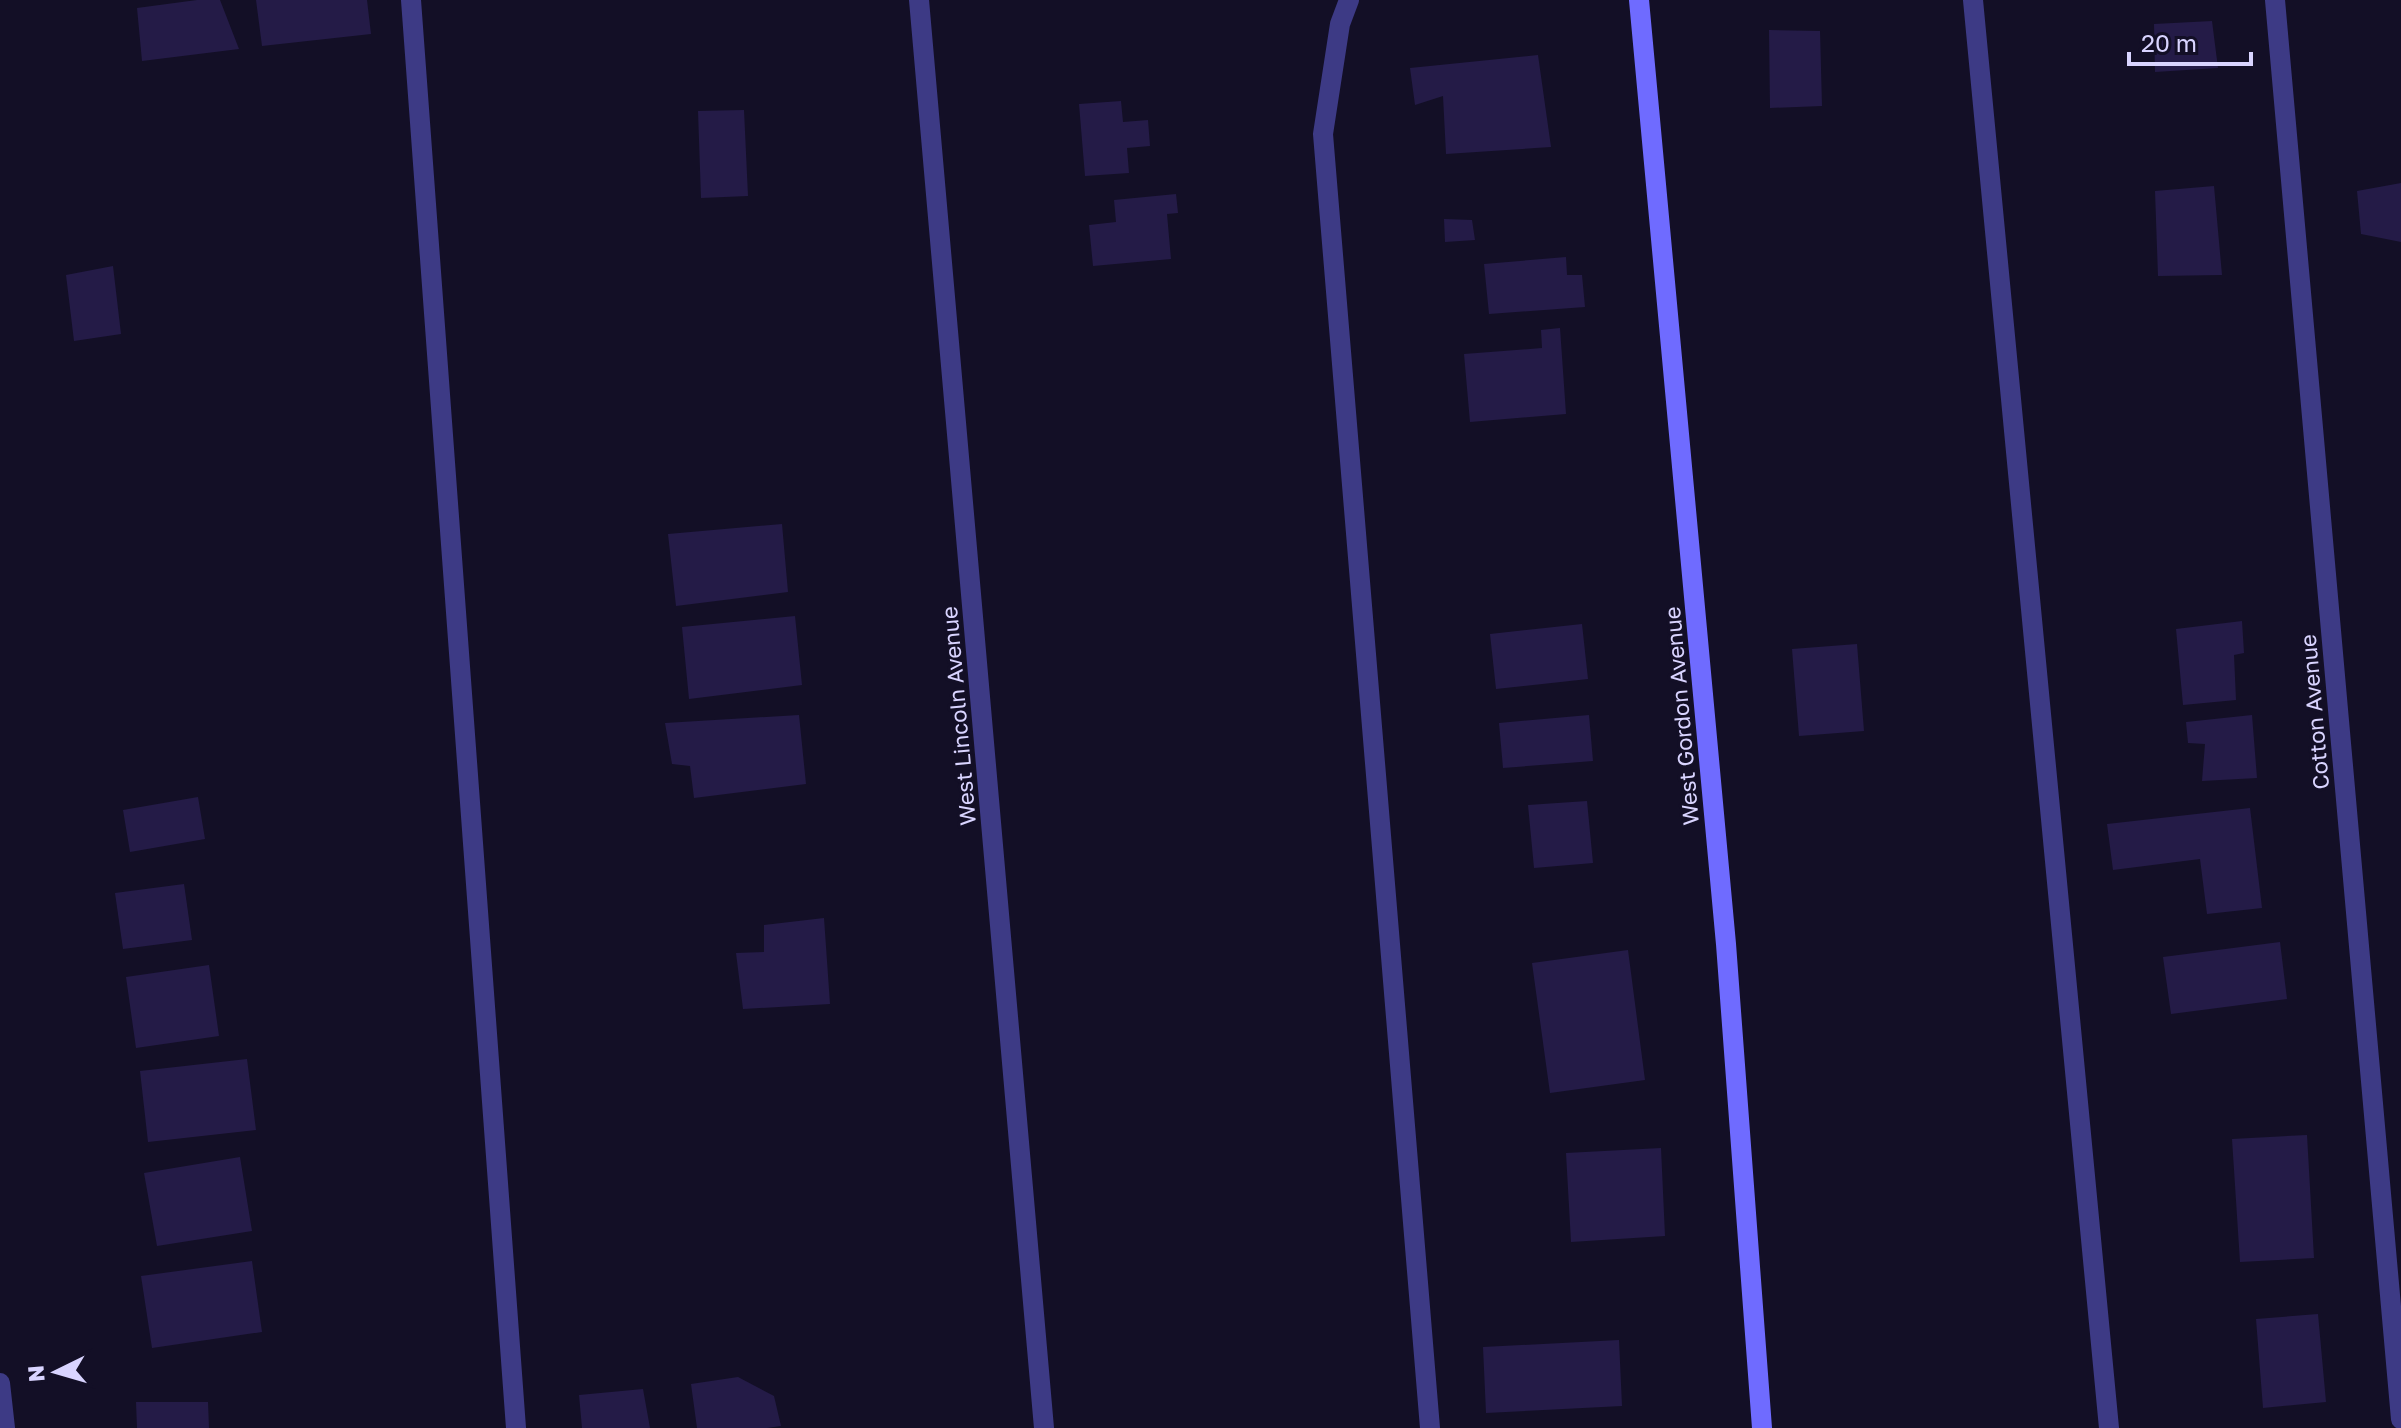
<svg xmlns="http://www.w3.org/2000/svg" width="2401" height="1428" font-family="'Golos Text',sans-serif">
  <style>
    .building { fill: #241b47 }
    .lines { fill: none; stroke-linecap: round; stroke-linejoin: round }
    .lane { stroke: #3d3a85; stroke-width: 20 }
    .street { stroke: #3d3a85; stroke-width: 20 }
    .secondary { stroke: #6f6bff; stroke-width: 20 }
    .labels { text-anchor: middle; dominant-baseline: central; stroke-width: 6; stroke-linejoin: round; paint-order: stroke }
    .street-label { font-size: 22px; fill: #d9d4ff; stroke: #130f26 }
  </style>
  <rect width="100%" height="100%" fill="#130f26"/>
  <path class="building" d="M 197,0 L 220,0 L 239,49 L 142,61 L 137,8 Z
    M 256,0 L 367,0 L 371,34 L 262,46 Z
    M 2212,21 L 2218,68 L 2155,72 L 2154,24 Z
    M 1769,30 L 1820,31 L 1822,106 L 1770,108 Z
    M 1538,55 L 1551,147 L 1446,154 L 1443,96 L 1415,105 L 1410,68 Z
    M 1121,101 L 1123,122 L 1148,120 L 1150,146 L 1127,148 L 1129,173 L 1085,176 L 1079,104 Z
    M 744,110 L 748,196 L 701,198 L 698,111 Z
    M 2401,183 L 2401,242 L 2361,234 L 2357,191 Z
    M 2214,186 L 2222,275 L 2158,276 L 2155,191 Z
    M 1176,194 L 1178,213 L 1167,214 L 1171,259 L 1093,266 L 1089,225 L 1116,222 L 1114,200 Z
    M 1444,219 L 1472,220 L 1475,240 L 1445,242 Z
    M 1566,257 L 1567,275 L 1582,275 L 1585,307 L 1489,314 L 1484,264 Z
    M 113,266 L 121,334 L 74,341 L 66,275 Z
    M 1560,328 L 1566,414 L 1470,422 L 1464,354 L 1542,348 L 1541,330 Z
    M 782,524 L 788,592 L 676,606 L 668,534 Z
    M 795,616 L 802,685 L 689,699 L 682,627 Z
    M 2242,621 L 2244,653 L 2234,655 L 2236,700 L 2183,705 L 2176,629 Z
    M 1582,624 L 1588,679 L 1496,689 L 1490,634 Z
    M 1857,644 L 1864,731 L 1799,736 L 1792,649 Z
    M 799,715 L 806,784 L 694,798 L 690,766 L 672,764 L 665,723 Z
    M 1589,715 L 1593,761 L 1503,768 L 1499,723 Z
    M 2252,715 L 2257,778 L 2202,781 L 2205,744 L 2188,743 L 2186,722 Z
    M 198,797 L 205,839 L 130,852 L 123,810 Z
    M 1587,801 L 1593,863 L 1534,868 L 1528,805 Z
    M 2250,808 L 2262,908 L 2207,914 L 2200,859 L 2113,870 L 2107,824 Z
    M 184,884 L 192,940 L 123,949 L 115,893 Z
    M 824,918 L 830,1004 L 743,1009 L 736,953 L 764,952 L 764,925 Z
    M 2280,942 L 2287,999 L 2171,1014 L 2163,957 Z
    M 1628,950 L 1645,1080 L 1550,1093 L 1532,963 Z
    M 209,965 L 219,1036 L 136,1048 L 126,977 Z
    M 247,1059 L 256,1130 L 148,1142 L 140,1071 Z
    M 2307,1135 L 2314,1258 L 2240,1262 L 2232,1139 Z
    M 1661,1148 L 1665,1236 L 1571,1242 L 1566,1153 Z
    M 240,1157 L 252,1231 L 157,1246 L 144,1173 Z
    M 252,1261 L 262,1332 L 152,1348 L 141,1276 Z
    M 2318,1314 L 2326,1402 L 2263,1408 L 2256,1319 Z
    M 1619,1340 L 1622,1406 L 1486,1413 L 1483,1347 Z
    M 738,1377 L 774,1396 L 781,1426 L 767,1428 L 697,1428 L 691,1384 Z
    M 643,1389 L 650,1428 L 582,1428 L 579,1395 Z
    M 136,1402 L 208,1402 L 209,1428 L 137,1428 Z"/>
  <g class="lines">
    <path class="lane" d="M 411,0 L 516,1428
      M 1349,0 L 1340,24 L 1323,134 L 1430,1428
      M 1973,0 L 2109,1428"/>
    <path class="street" d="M 919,0 L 1044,1428
      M 2275,0 L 2401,1419
      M 0,1383 L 5,1428"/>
    <path class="secondary" d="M 1639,0 L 1726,944 L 1762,1428"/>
  </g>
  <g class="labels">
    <g class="street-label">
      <text transform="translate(2314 712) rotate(-95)">Cotton Avenue</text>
      <text transform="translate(958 716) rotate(-95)">West Lincoln Avenue</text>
      <text transform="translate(1681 716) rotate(-95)">West Gordon Avenue</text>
    </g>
  </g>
  <g transform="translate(56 1372) rotate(265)" stroke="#130f26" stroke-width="6" paint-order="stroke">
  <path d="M0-6L14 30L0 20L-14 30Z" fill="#d9d4ff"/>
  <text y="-12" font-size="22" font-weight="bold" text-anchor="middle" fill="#d9d4ff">N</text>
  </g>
  <path d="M2129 52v12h122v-12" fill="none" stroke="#d9d4ff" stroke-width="4"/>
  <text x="2141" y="52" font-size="24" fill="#d9d4ff" stroke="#130f26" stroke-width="6" paint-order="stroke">20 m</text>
</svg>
